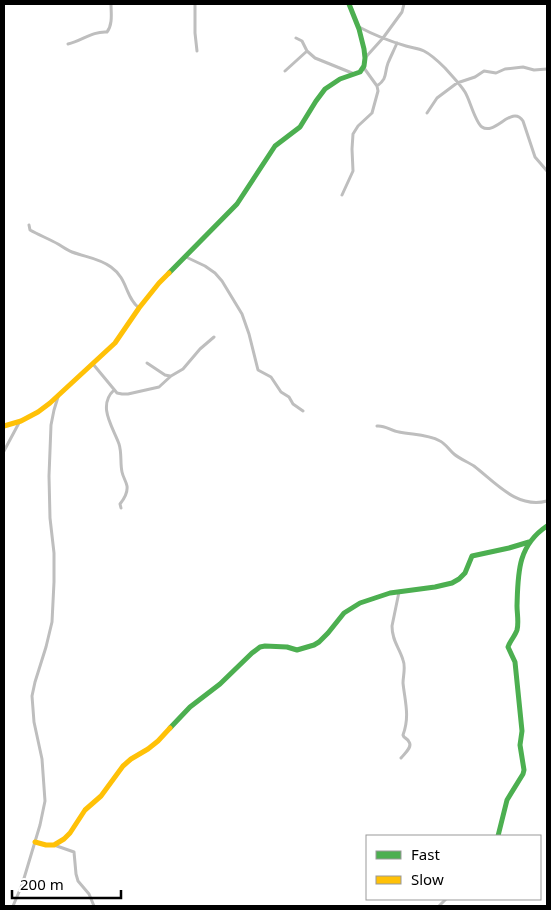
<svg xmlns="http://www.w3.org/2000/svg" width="551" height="910" font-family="'Noto Sans',sans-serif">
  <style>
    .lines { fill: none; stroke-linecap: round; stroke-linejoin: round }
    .street { stroke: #bebebe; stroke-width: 3 }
    .fast { stroke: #4caf50; stroke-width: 5 }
    .slow { stroke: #ffc107; stroke-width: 5 }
  </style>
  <rect width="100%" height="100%" fill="#fff"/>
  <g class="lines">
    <path class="street" d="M 195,4 L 195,33 L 197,51
      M 359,27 C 374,35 389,41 406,46 C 412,48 418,48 424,51 C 432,55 439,62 445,68 C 452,76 460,84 465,92 C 470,100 475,122 482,127 C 495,136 512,104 523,121 L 535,157 L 547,171
      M 296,38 L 302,41 L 307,51 L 315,58 L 352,73
      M 68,44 C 82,41 92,31 107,32 C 113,24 111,13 111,4
      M 365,58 L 383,38 L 402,12 L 404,4
      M 285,71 L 307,51
      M 377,86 C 388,78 384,74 388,63 C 391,56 394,50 397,43
      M 427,113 L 437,98 L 457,83 L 475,77 L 484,71 L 496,73 L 505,69 L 523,67 L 534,70 L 547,69
      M 342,195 L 353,171 L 352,149 L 353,134 L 358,126 L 372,113 L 378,91 L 377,86 L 364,68
      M 29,225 L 30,230 C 39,235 49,239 58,244 C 63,247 67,250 72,252 C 85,257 99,258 111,267 C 128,279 125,297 139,308
      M 186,257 L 205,266 L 215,273 L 222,281 L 242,314 L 249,334 L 258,370 L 271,377 L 281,392 L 289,397 L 293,404 L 303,411
      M 147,363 L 165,375 L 170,376
      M 93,364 L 117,393 L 122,394 L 128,394 L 159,387 L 171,376 L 183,369 L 200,349 L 214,337
      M 114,390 C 97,406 113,427 119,444 C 122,453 120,463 122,472 C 123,477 126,481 127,486 C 128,493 124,499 120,504 L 121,508
      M 377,426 C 385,425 391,431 399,432 C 413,435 427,434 440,441 C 446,444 449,450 454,454 C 460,459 468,462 474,466 C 496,483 517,509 547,501
      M 4,451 L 20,421
      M 399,592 L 392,626 C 392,641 399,647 403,660 C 406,667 403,676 403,683 C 405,702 410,716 403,735 L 404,737 C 405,738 408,739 409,742 C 413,747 404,754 401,758
      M 54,845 L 74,852 L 76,874 L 78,881 L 89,894 L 94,906
      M 13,906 L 22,885 L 40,825 L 45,801 L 42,759 L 34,722 L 32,696 L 35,682 L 46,647 L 52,622 L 54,582 L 54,553 L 50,518 L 49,476 L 51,425 L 54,410 L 58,397
      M 439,906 L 446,899"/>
    <path class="fast" d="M 169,273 L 237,204 L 275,146 L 300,127 L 316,101 L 325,89 L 340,79 L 360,72 L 364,66 L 365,58 L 364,49 L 359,29 L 349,4
      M 170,728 L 190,707 L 220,684 L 252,653 L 260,647 L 265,646 L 287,647 L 297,650 L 314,645 L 319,642 L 328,633 L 344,613 L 360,603 L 390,593 L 435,587 L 452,583 L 459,579 L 465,573 L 472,556 L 509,548 L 529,542
      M 498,836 L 507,800 L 523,774 L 524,770 L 520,745 L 522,731 L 515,662 L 508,647 C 510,641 515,636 517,630 C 519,623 517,613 517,606 C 518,574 517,546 547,526"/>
    <path class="slow" d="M 4,426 L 21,421 L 38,412 L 50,403 L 115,343 L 139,308 L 159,283 L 169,273
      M 35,842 L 46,845 L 54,845 L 64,839 L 70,833 L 85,810 L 101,796 L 123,766 L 131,759 L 148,749 L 158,741 L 170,728"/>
  </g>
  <rect width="551" height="910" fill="none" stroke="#000000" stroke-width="10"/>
  <rect x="366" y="835" width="175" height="65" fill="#ffffff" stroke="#999999"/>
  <rect x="376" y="851" width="25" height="8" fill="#4caf50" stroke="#999999"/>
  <text x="411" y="860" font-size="15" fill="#000000">Fast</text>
  <rect x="376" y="876" width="25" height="8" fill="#ffc107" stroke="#999999"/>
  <text x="411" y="885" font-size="15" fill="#000000">Slow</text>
  <path d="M12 890v8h109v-8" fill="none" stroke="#000000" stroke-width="2.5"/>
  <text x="20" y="890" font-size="15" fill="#000000" stroke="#ffffff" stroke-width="4" paint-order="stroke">200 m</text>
</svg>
